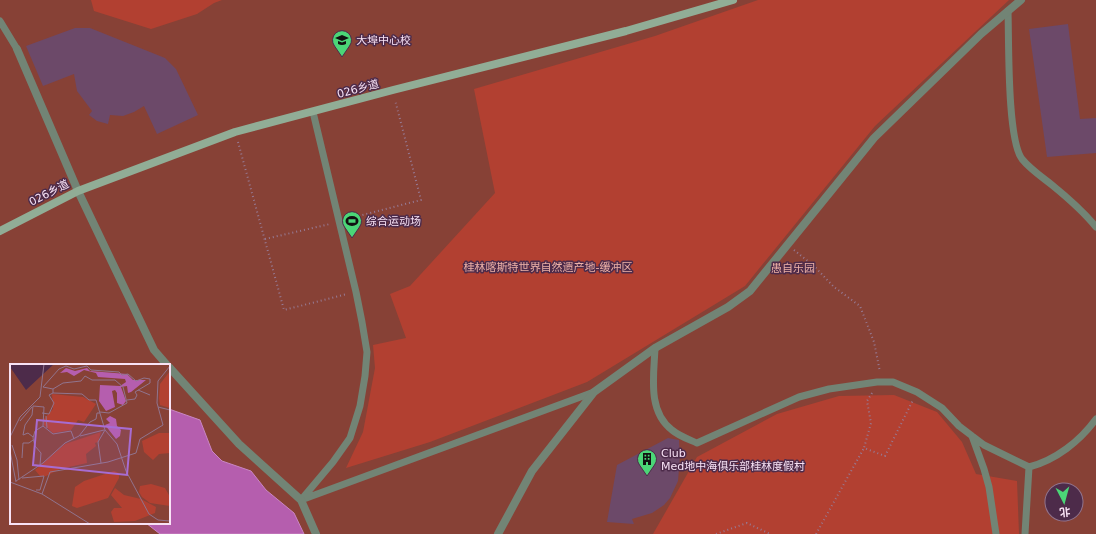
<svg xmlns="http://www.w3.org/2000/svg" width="1096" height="534" font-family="'DejaVu Sans','Noto Sans SC',sans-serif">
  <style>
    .green { fill: #874136; fill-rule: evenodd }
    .forest { fill: #b24031 }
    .water { fill: #b55eae; stroke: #c986c3 }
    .building { fill: #6c4969 }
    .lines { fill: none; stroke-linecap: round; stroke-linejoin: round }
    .path { stroke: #977a94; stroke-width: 2; stroke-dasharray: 1 3; stroke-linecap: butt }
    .lane { stroke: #728475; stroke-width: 7 }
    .street { stroke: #728475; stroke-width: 8 }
    .secondary { stroke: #91ad96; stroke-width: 8 }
    .labels { text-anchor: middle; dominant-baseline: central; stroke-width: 3; stroke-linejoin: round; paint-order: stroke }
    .poi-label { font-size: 11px; fill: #f8e2f5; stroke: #4d2b4a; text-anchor: start }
    .street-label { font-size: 11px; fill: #f8e2f5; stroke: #4d2b4a }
    .park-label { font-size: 11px; fill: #eeb2a7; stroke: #4d2b4a }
    .inset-road { fill: none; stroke: #91748e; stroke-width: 1 }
    .view { fill: #a76cd2; fill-opacity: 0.15; stroke: #a76cd2; stroke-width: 2 }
    .inset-edge { fill: none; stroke: #f8e2f5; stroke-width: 2 }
  </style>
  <rect width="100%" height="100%" fill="#4d2b4a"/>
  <path class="green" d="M 0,0 L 1096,0 L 1096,534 L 0,534 ZM 11,365 L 169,365 L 169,523 L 11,523 ZM 1052,490 L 1076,490 L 1076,514 L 1052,514 Z"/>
  <path class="forest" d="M 91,0 L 222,0 L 214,3 L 197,14 L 151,29 L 94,11 Z
    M 758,0 L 1009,0 L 875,126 L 745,286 L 587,382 L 430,442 L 346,468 L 363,432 L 375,368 L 373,345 L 406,338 L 390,294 L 410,286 L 495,193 L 474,89 L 655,36 Z
    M 894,395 L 937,412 L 962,442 L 976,474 L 1017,481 L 1019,534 L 653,534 L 697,457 L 777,414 L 839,396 Z"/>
  <path class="water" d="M 169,409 L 200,420 L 212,451 L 222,461 L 251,471 L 266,490 L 294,513 L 304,534 L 160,534 L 146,523 L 169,523 Z"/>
  <path class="building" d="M 1068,24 L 1080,119 L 1096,118 L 1096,153 L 1047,157 L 1029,29 Z
    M 75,28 L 90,28 L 165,58 L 176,69 L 198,115 L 157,134 L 144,106 L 134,112 L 123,116 L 110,115 L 108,124 L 97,121 L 89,115 L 92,111 L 77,91 L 74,74 L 43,86 L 26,46 Z
    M 668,438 L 679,440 L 680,457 L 678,481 L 670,498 L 664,505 L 652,513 L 632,519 L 634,524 L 607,522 L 617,465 Z"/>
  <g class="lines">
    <path class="path" d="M 238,142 L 284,310 L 347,294
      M 347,219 L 421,200 L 395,100
      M 265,239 L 330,224
      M 794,250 L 814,266 L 834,287 L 860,306 L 874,342 L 880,372
      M 872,393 L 867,401 L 871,423 L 864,448 L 885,456 L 913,400
      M 716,534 L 747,523 L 770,534
      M 816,534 L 864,448"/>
    <path class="lane" d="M 1008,11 C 1009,40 1007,139 1022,159 C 1030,169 1042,177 1052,185 C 1068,198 1083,211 1096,227
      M 0,21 L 17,49
      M 655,348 C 654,375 647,411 672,430 C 679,436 688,439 697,443 L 799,397 L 829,389 L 877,382 L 893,382 L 917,392 L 942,408 L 959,426 L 984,445 L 1029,467
      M 972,436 L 984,469 L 989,487 L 996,534
      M 301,500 L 333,462 L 350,438 L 360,406 L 365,376 L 367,352 L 362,322 L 356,292 L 313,112
      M 301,500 L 594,392
      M 1025,534 L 1029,467 C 1056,460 1080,441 1096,419"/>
    <path class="street" d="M 17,49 L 78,191 L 154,350 L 167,365
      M 169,367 L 239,444 L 301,500 L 316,534
      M 498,534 L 532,471 L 594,392 L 655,348 L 728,307 L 750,291 L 874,138 L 981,34 L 1021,0"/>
    <path class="secondary" d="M 0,231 L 78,191 L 235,132 L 393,90 L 626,31 L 733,0"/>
  </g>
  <defs>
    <symbol id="school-pin" viewBox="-11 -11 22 30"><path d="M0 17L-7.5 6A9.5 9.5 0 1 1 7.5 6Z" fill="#4bd677" stroke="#4d2b4a"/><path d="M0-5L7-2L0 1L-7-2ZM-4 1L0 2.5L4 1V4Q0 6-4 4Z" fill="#111"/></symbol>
    <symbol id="stadium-pin" viewBox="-11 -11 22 30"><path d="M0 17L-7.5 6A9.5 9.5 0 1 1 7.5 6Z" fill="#4bd677" stroke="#4d2b4a"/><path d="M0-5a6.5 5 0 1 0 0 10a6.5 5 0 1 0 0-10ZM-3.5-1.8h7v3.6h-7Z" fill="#111"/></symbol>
    <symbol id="building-pin" viewBox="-11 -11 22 30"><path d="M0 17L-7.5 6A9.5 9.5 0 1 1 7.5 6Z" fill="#4bd677" stroke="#4d2b4a"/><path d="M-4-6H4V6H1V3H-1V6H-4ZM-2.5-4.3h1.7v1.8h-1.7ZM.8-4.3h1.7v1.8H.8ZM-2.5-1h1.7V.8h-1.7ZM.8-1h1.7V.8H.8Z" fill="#111"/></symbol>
  </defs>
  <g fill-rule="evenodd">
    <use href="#school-pin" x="331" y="29" width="22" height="30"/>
    <use href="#stadium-pin" x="341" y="210" width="22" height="30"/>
    <use href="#building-pin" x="636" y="448" width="22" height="30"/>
  </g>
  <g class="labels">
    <g class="poi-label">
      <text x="356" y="40">大埠中心校</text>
      <text x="366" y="221">综合运动场</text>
      <text x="661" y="453">Club<tspan x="661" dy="13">Med地中海俱乐部桂林度假村</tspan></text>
    </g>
    <g class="street-label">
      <text transform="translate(358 89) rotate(-15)">026乡道</text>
      <text transform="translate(49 193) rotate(-27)">026乡道</text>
    </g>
    <g class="park-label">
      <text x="548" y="267">桂林喀斯特世界自然遗产地-缓冲区</text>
      <text x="793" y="268">愚自乐园</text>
    </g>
  </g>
  <g transform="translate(10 364)">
    <rect width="160" height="160" fill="#4d2b4a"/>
    <path d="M 44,0 L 160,0 L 160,160 L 0,160 L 0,3 L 16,26 Z" fill="#874136"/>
    <path d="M 160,7 L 160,44 L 150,41 L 149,34 L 150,20 ZM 42,30 L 73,33 L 86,40 L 74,58 L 68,56 L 61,66 L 43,69 L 34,61 L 34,55 L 43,45 ZM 91,68 L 88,78 L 85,79 L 86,82 L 76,90 L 77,99 L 50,105 L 36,112 L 30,112 L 25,106 L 55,80 ZM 149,69 L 160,69 L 160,89 L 149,90 L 143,96 L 134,88 L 132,77 ZM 104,107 L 109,109 L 109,114 L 98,134 L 67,144 L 62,142 L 65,123 L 74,117 ZM 141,120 L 155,124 L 160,133 L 160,142 L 140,139 L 132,133 L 129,128 L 130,122 ZM 105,124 L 114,131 L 131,135 L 146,143 L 145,149 L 125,157 L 104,158 L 101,148 L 104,144 L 112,144 L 101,131 Z" fill="#b24031"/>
    <path d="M 56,4 L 65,7 L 77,4 L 80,7 L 117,10 L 123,16 L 136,16 L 121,28 L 118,29 L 117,22 L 111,23 L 116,37 L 113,41 L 107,39 L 107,29 L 105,26 L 102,27 L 105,43 L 96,47 L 89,37 L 90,21 L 110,22 L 116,18 L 115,15 L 88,13 L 86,9 L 74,6 L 64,12 L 57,8 L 50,9 ZM 100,52 L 106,55 L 107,62 L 111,66 L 110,72 L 106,75 L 95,61 L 100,59 L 96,55 Z" fill="#b55eae"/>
    <path class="inset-road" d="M 33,23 L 49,5 L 56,2 L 64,5 L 77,2 L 81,6 L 109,8 L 112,11 L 118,10 L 126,17 L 134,14 L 140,15 L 140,19 L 125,28 L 127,31 L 125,35 L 117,36M 43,25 L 53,19 L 71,17 L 75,12 L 82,16 L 105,16 L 113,23 L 117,39 L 99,49 L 90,48M 128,26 L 140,31M 43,29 L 72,30 L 79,36 L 86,36 L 95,66 L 107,80 L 116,107 L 139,150 L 148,156 L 160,157M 148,43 L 160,46M 32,49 L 39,50 L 44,39 L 39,31 L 43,29 L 43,25 L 33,23M 36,52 L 37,64M 10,57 L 22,43M 33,62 L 43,70 L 61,67 L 64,75M 70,72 L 94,66M 0,73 L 10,53 L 30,33 L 34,0M 23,73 L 18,69 L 13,71 L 15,61 L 22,51 L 23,42 L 34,43 L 33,62 L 25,67 L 23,74 L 25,82 L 31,89 L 30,101M 2,81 L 7,96 L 9,116M 0,87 L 6,118M 12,94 L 13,79 L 19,79 L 23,76M 91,99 L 88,78 L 95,66M 12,114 L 34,112 L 30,126 L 26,126M 6,117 L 33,99 L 55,79 L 69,72 L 80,58 L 86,55 L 87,49 L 90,49M 0,118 L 32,130 L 40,108 L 98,98 L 126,89 L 130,75 L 153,61 L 147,39 L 148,17 L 160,2M 32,130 L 80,160"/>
    <path class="view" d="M 27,56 L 121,65 L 117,111 L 23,101 Z"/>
    <rect width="160" height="160" class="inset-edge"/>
  </g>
  <g transform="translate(1064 502) rotate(174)"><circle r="19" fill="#4d2b4a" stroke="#91748e"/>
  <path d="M0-3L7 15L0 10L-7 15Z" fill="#4bd677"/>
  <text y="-6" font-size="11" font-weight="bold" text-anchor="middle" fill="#f8e2f5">北</text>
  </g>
</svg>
